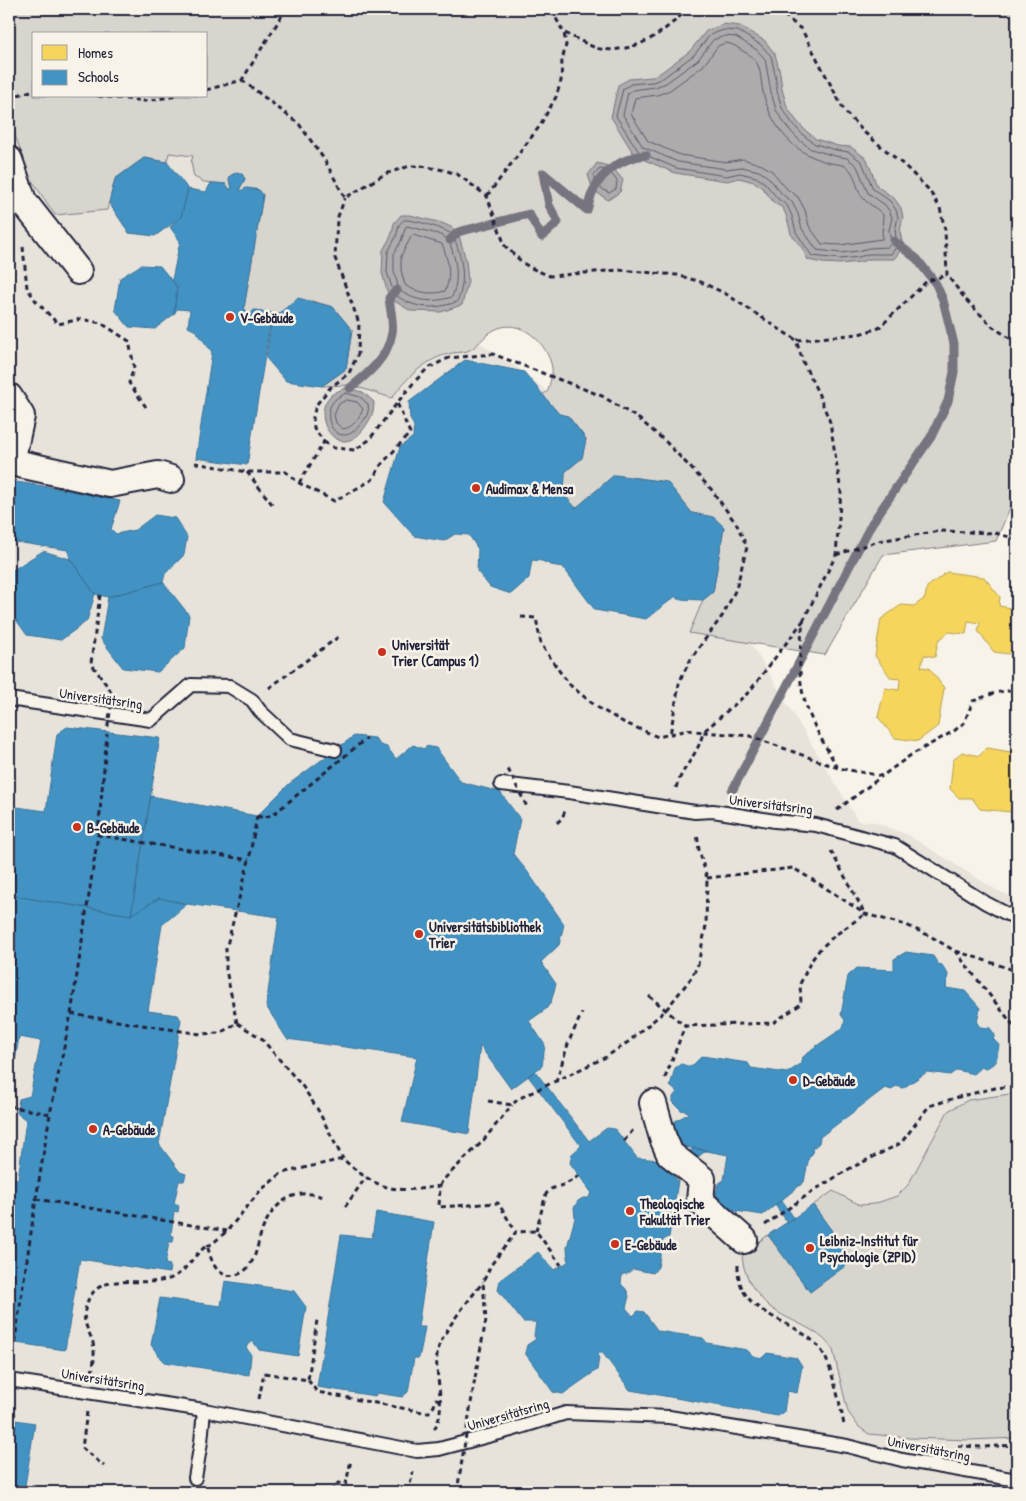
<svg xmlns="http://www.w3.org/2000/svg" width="1026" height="1501" font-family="'Patrick Hand',sans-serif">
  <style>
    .built { fill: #e7e3db }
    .green { fill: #d8d5cf; stroke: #7d7c85; fill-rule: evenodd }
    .water { fill: #aeabad; stroke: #76747f }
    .homes { fill: #f6d55c; stroke: #b69f52 }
    .schools { fill: #4393c3; stroke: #39719a }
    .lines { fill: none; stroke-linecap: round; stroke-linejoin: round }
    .shore { stroke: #5a5969; stroke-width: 1 }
    .stream { stroke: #76747f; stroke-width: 9 }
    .lane-casing { stroke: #22223b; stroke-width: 16 }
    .street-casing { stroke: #22223b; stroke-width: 30 }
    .path { stroke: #22223b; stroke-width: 3; stroke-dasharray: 5 4; stroke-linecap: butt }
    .lane { stroke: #f7f3e8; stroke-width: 12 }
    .street { stroke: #f7f3e8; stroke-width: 26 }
    .path-bridge { stroke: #22223b; stroke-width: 3; stroke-dasharray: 5 4; stroke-linecap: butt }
    .poi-dot { fill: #c8321e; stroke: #f7f3e8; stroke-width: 2 }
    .labels { text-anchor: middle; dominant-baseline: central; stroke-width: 5; stroke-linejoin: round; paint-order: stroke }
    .poi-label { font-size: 14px; font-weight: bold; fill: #22223b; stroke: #f7f3e8; text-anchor: start }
    .street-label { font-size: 14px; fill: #22223b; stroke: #f7f3e8 }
  </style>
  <rect width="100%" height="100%" fill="#f7f3e8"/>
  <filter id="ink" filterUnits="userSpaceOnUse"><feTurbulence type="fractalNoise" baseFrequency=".02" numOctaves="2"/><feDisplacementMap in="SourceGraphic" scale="10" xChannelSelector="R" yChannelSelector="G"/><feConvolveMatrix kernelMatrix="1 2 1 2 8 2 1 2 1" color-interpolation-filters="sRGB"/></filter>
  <g filter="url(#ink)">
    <path class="built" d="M 9,127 L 183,148 L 524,372 L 654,483 L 858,821 L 874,822 L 908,835 L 998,891 L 1017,898 L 1017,1492 L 9,1492 Z"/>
    <path class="green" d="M 9,9 L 1017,9 L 1017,491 L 996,541 L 883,555 L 825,655 L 689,633 L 703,600 L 713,592 L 724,527 L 713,517 L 692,513 L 667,482 L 615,475 L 576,508 L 564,495 L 565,472 L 582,458 L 586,439 L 568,416 L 559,414 L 542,395 L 548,391 C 549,384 553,375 552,368 C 548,343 520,316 494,330 C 484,335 477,348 467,351 C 461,353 454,352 448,354 C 426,359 405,379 392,398 L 351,385 L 322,386 L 346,369 L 352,330 L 333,307 L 312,301 L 272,319 L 272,313 L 255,310 L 250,315 L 244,308 L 263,195 L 259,190 L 247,188 L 241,191 L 240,188 L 245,179 L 242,174 L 237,172 L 230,176 L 229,180 L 232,187 L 230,190 L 226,184 L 204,182 L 194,177 L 191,162 L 193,156 L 169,153 L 167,162 L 144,158 L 115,179 L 107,210 L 55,215 L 31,179 L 9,119 ZM 34,34 L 206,34 L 206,96 L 34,96 Z
      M 1017,1093 L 1017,1438 L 970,1440 L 910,1438 L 869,1434 L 859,1427 L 848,1412 L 833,1350 C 818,1327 791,1323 770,1307 C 762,1300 755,1291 750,1283 C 746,1274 743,1267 742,1257 L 748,1250 L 768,1235 L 810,1292 L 853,1260 L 813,1205 L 833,1191 L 860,1205 L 874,1204 L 897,1196 L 908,1185 L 948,1111 L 968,1100 Z"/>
    <path class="water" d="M 724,24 L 740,26 L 765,41 L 775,54 L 780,73 L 782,89 L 787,107 L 796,120 L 805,130 L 816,139 L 838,146 L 851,147 L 867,159 L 877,186 L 894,198 L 901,208 L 903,217 L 900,231 L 903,248 L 894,259 L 870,259 L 860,262 L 840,264 L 822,263 L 808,260 L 802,248 L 791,234 L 787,218 L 783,208 L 774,203 L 762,187 L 754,182 L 739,178 L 727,181 L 675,173 L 635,156 L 611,117 L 618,85 L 629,79 L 652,77 L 660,73 L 690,51 L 706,31 Z
      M 597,163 L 612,167 L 623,180 L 620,192 L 608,200 L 593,190 L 588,175 Z
      M 401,215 L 410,215 L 442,223 L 451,227 L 458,232 L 466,260 L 468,281 L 462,305 L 441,312 L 411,311 L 389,298 L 382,273 L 383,250 L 391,236 L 394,223 Z
      M 345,388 L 363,392 L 374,402 C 374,414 370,420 363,430 C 337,462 309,416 331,395 C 335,392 341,390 345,388 Z"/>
    <path class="homes" d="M 947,572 L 984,577 L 1000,597 L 999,606 L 1011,608 L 1013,594 L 1017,595 L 1017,655 L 994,652 L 978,631 L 980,623 L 968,621 L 966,634 L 949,632 L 938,641 L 935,657 L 924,655 L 921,667 L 929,668 L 944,688 L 938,726 L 918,741 L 895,738 L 878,717 L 885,688 L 899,690 L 900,679 L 891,678 L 875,656 L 881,619 L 901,605 L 914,606 L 925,598 L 927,587 Z
      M 987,748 L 1017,753 L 1017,798 L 1015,797 L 1011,812 L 980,809 L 972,798 L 959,798 L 950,789 L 953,760 L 962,752 L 979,756 Z"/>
    <path class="schools" d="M 121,9 L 158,9 L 153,13 Z
      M 144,158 L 167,162 L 188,189 L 181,217 L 155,236 L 129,233 L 109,203 L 115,179 Z
      M 237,172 L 242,174 L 245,179 L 240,188 L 241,191 L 246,188 L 259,190 L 263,195 L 244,308 L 250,315 L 254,310 L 272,313 L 247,465 L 196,458 L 212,352 L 196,331 L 188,327 L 190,310 L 177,309 L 174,314 L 177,287 L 172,280 L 180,241 L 170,227 L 181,217 L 188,189 L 206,192 L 211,183 L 214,183 L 226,184 L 230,190 L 232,187 L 229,180 L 230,176 Z
      M 141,265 L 160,266 L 177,287 L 174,314 L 155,329 L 129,327 L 115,310 L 120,278 Z
      M 298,298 L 333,307 L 352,330 L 346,369 L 322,386 L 286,381 L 266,358 L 272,319 Z
      M 465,360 L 524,372 L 559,414 L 568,416 L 586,439 L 582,458 L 565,472 L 564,495 L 576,508 L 614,475 L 667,482 L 692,513 L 713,517 L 724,527 L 713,592 L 703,600 L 677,599 L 676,596 L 646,619 L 595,610 L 563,567 L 551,565 L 542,561 L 532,560 L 529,578 L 511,594 L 490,587 L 477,571 L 478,549 L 469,535 L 455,534 L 444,541 L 414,536 L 384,502 L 400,447 L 413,437 L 414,426 L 410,419 L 409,402 Z
      M 9,481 L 56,488 L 120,501 L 111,529 L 116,534 L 135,530 L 155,515 L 175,518 L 187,537 L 184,555 L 165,574 L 163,582 L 108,597 L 95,594 L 70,559 L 68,550 L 9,541 Z
      M 43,551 L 70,559 L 95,594 L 87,621 L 61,640 L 27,635 L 9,610 L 11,571 Z
      M 163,582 L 189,615 L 185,648 L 158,672 L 123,668 L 101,639 L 108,597 Z
      M 67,727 L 160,738 L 131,915 L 9,895 L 9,806 L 46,811 L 57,734 Z
      M 354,736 L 375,738 L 380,745 L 387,747 L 396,759 L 413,745 L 424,749 L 426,746 L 436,748 L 461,782 L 500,792 L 520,819 L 513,854 L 527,871 L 564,924 L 559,945 L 541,962 L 556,984 L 551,1002 L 546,1009 L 529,1021 L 545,1045 L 542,1066 L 511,1089 L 480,1046 L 469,1134 L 402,1122 L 417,1057 L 287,1039 L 266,1006 L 279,917 L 187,904 L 159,898 L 131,915 L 151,796 L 257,816 L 289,784 Z
      M 9,895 L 131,915 L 159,898 L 187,904 L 162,925 L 148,1011 L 178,1015 L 181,1020 L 159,1144 L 180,1172 L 186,1174 L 184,1181 L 179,1181 L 174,1203 L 179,1205 L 178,1212 L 174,1211 L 171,1235 L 174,1236 L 173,1242 L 169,1242 L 165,1264 L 170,1265 L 169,1273 L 80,1259 L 65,1350 L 9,1342 L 9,1178 L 18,1179 L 26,1120 L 17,1113 L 19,1099 L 30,1096 L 41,1041 L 19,1037 L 14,1067 L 9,1072 Z
      M 906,952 L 933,956 L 938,964 L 942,965 L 948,974 L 946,988 L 965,991 L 980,1008 L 977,1023 L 980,1027 L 990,1028 L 995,1035 L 993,1039 L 999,1045 L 996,1062 L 987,1068 L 982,1067 L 974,1074 L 957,1070 L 950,1075 L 927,1072 L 903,1088 L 896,1086 L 892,1090 L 885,1088 L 820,1137 L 819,1143 L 812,1149 L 813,1153 L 809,1157 L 804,1182 L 763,1215 L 721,1209 L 715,1202 L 718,1184 L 724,1180 L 728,1155 L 680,1146 L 672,1139 L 675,1121 L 688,1114 L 689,1112 L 681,1110 L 673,1102 L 673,1097 L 677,1092 L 670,1086 L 675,1068 L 681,1064 L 691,1067 L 702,1056 L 748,1063 L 751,1068 L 787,1073 L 802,1063 L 802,1058 L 812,1049 L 843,1028 L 845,1020 L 841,1015 L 848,976 L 857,968 L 894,970 L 894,959 Z
      M 535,1071 L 589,1141 L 607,1128 L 615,1129 L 637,1158 L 660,1160 L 667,1169 L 694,1148 L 707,1150 L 673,1176 L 678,1181 L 669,1237 L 663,1240 L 658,1267 L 653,1273 L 633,1269 L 627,1274 L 622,1274 L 621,1284 L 626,1289 L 629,1296 L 626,1308 L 633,1316 L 638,1311 L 644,1312 L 658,1331 L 703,1338 L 707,1343 L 747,1350 L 753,1356 L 762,1358 L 767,1353 L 797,1358 L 802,1366 L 797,1393 L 787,1391 L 784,1412 L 778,1416 L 630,1390 L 602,1352 L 597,1355 L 599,1358 L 597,1370 L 563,1394 L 553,1392 L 525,1353 L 527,1345 L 536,1339 L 534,1336 L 536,1322 L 523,1322 L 498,1290 L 500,1280 L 538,1252 L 554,1270 L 568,1262 L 567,1247 L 575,1218 L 574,1208 L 578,1201 L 583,1198 L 589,1198 L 591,1192 L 570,1163 L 572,1154 L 581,1146 L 528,1076 Z
      M 782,1200 L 794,1218 L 787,1222 L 775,1205 Z
      M 813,1205 L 853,1260 L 810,1292 L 768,1235 Z
      M 376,1212 L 434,1222 L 418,1327 L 425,1327 L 422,1344 L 419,1358 L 414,1358 L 408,1392 L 402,1397 L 377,1393 L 375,1396 L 317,1387 L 341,1235 L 372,1238 Z
      M 225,1281 L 294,1291 L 306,1307 L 298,1356 L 259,1350 L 253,1341 L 246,1347 L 251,1355 L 249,1375 L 164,1362 L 151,1345 L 160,1298 L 221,1306 Z
      M 9,1419 L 35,1423 L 24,1492 L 9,1492 Z"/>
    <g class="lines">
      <path class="shore" d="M 724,30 L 738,31 L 761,45 L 771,56 L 775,74 L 777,91 L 782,108 L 792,123 L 802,134 L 815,144 L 836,150 L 849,152 L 862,162 L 873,189 L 890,201 L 896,210 L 898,217 L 895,230 L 897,246 L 891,254 L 869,254 L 859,257 L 840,259 L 812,256 L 796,232 L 792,216 L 787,205 L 778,199 L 765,183 L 756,177 L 740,173 L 726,176 L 676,168 L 639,152 L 616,116 L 623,89 L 631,84 L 653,82 L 663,78 L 694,55 L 710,35 Z
        M 725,36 L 736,37 L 757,50 L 765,59 L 771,92 L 776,110 L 787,127 L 798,139 L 811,149 L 835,156 L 847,158 L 857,166 L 868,193 L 885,205 L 890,212 L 892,218 L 889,230 L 891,243 L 888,247 L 869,248 L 858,251 L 840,253 L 817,250 L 802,229 L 798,214 L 792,202 L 782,194 L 768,177 L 759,171 L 742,167 L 726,169 L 678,162 L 643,147 L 623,115 L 628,93 L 633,90 L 655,87 L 666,83 L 698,60 L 713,40 Z
        M 726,43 C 733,44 737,47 743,51 C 763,62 759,72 763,92 C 766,106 772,119 780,130 C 794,149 809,157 830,163 C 835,164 841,164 845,166 C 855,170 856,187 861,195 C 866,204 877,207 883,215 L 882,239 L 840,245 L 822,244 L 809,226 L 805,210 L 798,197 L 787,189 L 772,171 L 762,165 L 743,159 L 726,162 L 680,155 L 648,141 L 631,114 L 635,98 L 657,95 L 670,90 L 703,66 L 718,46 Z
        M 600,169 L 609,171 L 617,181 L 616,189 L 609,193 L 597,186 L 594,176 Z
        M 404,220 C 413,219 446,229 453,235 C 462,257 467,280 457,302 C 432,310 415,309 394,294 L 387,272 L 388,252 L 396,237 L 399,225 Z
        M 407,226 L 438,234 L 448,239 C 456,258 460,278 452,297 C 432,303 416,302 399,290 L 394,271 L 394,254 L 401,241 L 405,229 Z
        M 413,235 L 442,244 C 448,259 452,276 445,291 C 432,295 417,293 405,285 L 401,270 L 401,256 L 411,237 Z
        M 346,393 L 360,397 L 368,404 C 370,413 365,419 360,425 C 338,453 317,415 336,399 C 339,396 343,395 346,393 Z
        M 347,400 L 357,402 L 363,409 C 359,418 353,428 343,429 L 336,423 L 334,415 L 339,404 Z"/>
      <path class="stream" d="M 450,240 L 458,232 L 529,214 L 542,237 L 558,222 L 549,205 L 543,173 L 587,210 C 589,204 590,197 593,191 C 602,171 624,157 646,155
        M 350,388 C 368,374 388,357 392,333 C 394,323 390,308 389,298 L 397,290
        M 732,791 L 872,523 L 931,437 L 948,401 L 954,372 L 954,344 L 943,300 L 936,284 L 917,259 L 894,241"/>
      <defs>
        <path id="lane" d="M 9,699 L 151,720 L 191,685 L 229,686 L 252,700 L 260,711 L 290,739 L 335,750
          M 501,784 L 569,792 L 695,812 L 713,811 L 775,821 L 816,825 L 895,846 L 986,903 L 1007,914 L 1017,917
          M 9,1380 L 204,1410 L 417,1451 L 439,1449 L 511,1430 L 566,1413 L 669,1417 L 847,1446 L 902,1460 L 1017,1480
          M 195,1478 L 201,1442 L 204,1410"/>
        <path id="street" d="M 9,160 L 23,201 L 78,271
          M 9,397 L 21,416 L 11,462 L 110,484 L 158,475 L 171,479
          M 653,1103 L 663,1138 L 670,1154 L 702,1179 L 700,1201 L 744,1240"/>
      </defs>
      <use href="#lane" class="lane-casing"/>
      <use href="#street" class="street-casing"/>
      <path class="path" d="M 767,9 L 784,15 L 802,30 L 845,112 L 865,133 L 905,166 L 929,190 L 940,208 L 945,230 L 947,275 L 966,300 L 993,327 L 1017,343
        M 565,33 C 575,38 586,44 596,48 C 603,50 612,50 619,49 C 648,46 667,28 688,9
        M 242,80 L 299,124 L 324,159 L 345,198 L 385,174 L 410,166 L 421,166 L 444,170 L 457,174 L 487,196 L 505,246 L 523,263 L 531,268 L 550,276 L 619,270 L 677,275 L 701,282 L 726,294 L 796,340 L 803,362 L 819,395 L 830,422 L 841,492 L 836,555 L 803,621
        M 206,90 L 242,80 L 286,9
        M 98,96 L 145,101 L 177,96
        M 9,98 L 34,90
        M 487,196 L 539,127 L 556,97 L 561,81 L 562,60 L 566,45 L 564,33 L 551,9
        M 23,247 L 27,288 L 36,301 L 58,324 L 81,319 L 101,323 L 129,341 L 134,367 L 129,383 L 146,407
        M 797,340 L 859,334 L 879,328 L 927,281 L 947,275
        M 324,442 L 334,448 L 355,450 L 369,440 L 397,403
        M 195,463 L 247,472 L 286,472 L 299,483 L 334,501 L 372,480 L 381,465 L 410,433 L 397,403 L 415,381 L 428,368 L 449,358 L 493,354 L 602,396 L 639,419 L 666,442 L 711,489 L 737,525 L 747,547 L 736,589 L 723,615 L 692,657 L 683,674 L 679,684 L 670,735
        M 247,472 L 272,504
        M 299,483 L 324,442 L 314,428 L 313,417 L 316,405 L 330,388 L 349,373 L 358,354 L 359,323 L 335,258 L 337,219 L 345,198
        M 836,555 L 878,541 L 940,531 L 995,533 L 1017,539
        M 521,617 L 536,618 L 541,644 L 560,672 L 571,686 L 597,707 L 623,722 L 658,737 L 688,730 L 703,732 L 749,692 L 803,621 C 800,648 797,676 805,702 C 812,725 826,747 838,768
        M 269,688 L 341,635
        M 676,788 C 682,767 699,754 703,732 L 750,736 L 838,768 L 882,776 L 911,755 L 954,731 L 964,723 L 973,701 C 987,696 1003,688 1017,692
        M 837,810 L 882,776
        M 557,823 L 562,818 L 565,811
        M 98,835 L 107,734
        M 831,851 L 864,912
        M 707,878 L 793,868 L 821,885 L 865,914 L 906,925 L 930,936 L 955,951 L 1017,1030
        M 956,951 L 1017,971
        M 71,1014 L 201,1034 L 220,1033 L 237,1023 L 261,1038 L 303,1087 L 318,1110 L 343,1159
        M 237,1023 L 226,970 L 226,949 L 249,860 L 257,816
        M 665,1078 L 685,1026 L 773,1023 L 801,1004 L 800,984 L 811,961 L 820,949 L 834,936 L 865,914
        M 556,1082 L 569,1041 L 582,1013
        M 488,1101 L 512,1105 L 518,1099 L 606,1057 L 628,1042 L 665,1011 L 692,977 L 698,964 L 706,926 L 707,878 L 699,850 L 697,833
        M 9,1106 L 50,1114
        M 624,1141 L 633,1130
        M 440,1186 L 442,1181 L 482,1142 L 512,1105
        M 36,1199 L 227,1231
        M 345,1207 L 366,1177
        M 765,1225 L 813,1191 L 849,1169 L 901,1143 L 929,1106 L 962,1096 L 995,1088 L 1017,1086
        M 536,1231 L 546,1194 L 551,1189 L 566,1184 L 579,1176
        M 207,1246 L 212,1244 L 227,1231 L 261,1190 L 282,1173 L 343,1159 C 377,1190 395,1194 440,1186 L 439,1207 L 498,1203 L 516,1232
        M 738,1265 C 736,1320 800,1316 823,1353 C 831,1365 842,1410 844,1426
        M 12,1360 L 36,1199 L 50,1114 L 71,1014 L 98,835 L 249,860
        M 92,1373 C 94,1363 95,1353 93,1343 C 90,1332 82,1323 85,1310 C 95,1262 149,1294 177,1275 C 189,1267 195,1253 207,1246 C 210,1253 211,1262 216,1268 C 226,1281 244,1276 251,1263 C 258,1252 258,1238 264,1226 C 275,1201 297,1187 323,1197
        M 475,1378 L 486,1320 L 483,1282 L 491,1265 L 516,1232 L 536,1231 L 561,1265
        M 308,1380 L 317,1392 L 428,1413 L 434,1406 L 436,1399 L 440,1400
        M 259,1399 L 264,1373 L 308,1380 L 317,1320
        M 87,1412 L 82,1448 L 104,1466
        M 434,1429 C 449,1407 432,1373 438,1349 C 444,1329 470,1299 483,1282
        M 958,1446 L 983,1447 L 1017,1445
        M 331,1492 L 338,1483 L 346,1484 L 351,1460
        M 408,1492 L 413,1472"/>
      <use href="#lane" class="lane"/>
      <use href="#street" class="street"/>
      <path class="path-bridge" d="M 100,595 L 91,663 L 113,694 L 107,731
        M 508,769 L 527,807
        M 257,816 L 265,818 L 275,813 L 367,738
        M 649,996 L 685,1026
        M 457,1492 L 475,1378"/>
    </g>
  </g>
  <g class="poi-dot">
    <circle cx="230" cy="317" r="5"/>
    <circle cx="476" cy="488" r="5"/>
    <circle cx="382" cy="652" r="5"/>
    <circle cx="77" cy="827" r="5"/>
    <circle cx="419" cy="934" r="5"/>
    <circle cx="793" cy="1080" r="5"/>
    <circle cx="93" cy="1129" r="5"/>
    <circle cx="630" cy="1211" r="5"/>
    <circle cx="615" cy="1244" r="5"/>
    <circle cx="810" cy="1248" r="5"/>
  </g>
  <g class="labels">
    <g class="poi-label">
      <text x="240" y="317">V-Gebäude</text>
      <text x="486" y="488">Audimax &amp; Mensa</text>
      <text x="392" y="644">Universität<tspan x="392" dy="16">Trier (Campus 1)</tspan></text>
      <text x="87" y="827">B-Gebäude</text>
      <text x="429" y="926">Universitätsbibliothek<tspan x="429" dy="16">Trier</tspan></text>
      <text x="803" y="1080">D-Gebäude</text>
      <text x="103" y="1129">A-Gebäude</text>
      <text x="640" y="1203">Theologische<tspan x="640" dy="16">Fakultät Trier</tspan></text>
      <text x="820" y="1240">Leibniz-Institut für<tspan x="820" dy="16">Psychologie (ZPID)</tspan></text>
      <text x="625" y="1244">E-Gebäude</text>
    </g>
    <g class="street-label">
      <text transform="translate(101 698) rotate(8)">Universitätsring</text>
      <text transform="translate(771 804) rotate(7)">Universitätsring</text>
      <text transform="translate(103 1379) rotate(9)">Universitätsring</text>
      <text transform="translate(508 1414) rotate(-16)">Universitätsring</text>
      <text transform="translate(929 1448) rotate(11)">Universitätsring</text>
    </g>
  </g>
  <rect width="1026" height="1501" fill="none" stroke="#f7f3e8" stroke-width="30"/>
  <rect x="15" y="15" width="996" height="1471" fill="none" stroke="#22223b" stroke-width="2" filter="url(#ink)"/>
  <rect x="32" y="32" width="175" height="65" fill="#f7f3e8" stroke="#a29fa3"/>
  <rect x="42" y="45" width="25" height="15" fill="#f6d55c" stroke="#a29fa3"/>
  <text x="78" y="58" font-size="15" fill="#22223b">Homes</text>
  <rect x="42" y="70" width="25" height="15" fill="#4393c3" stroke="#a29fa3"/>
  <text x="78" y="82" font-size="15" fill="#22223b">Schools</text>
</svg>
